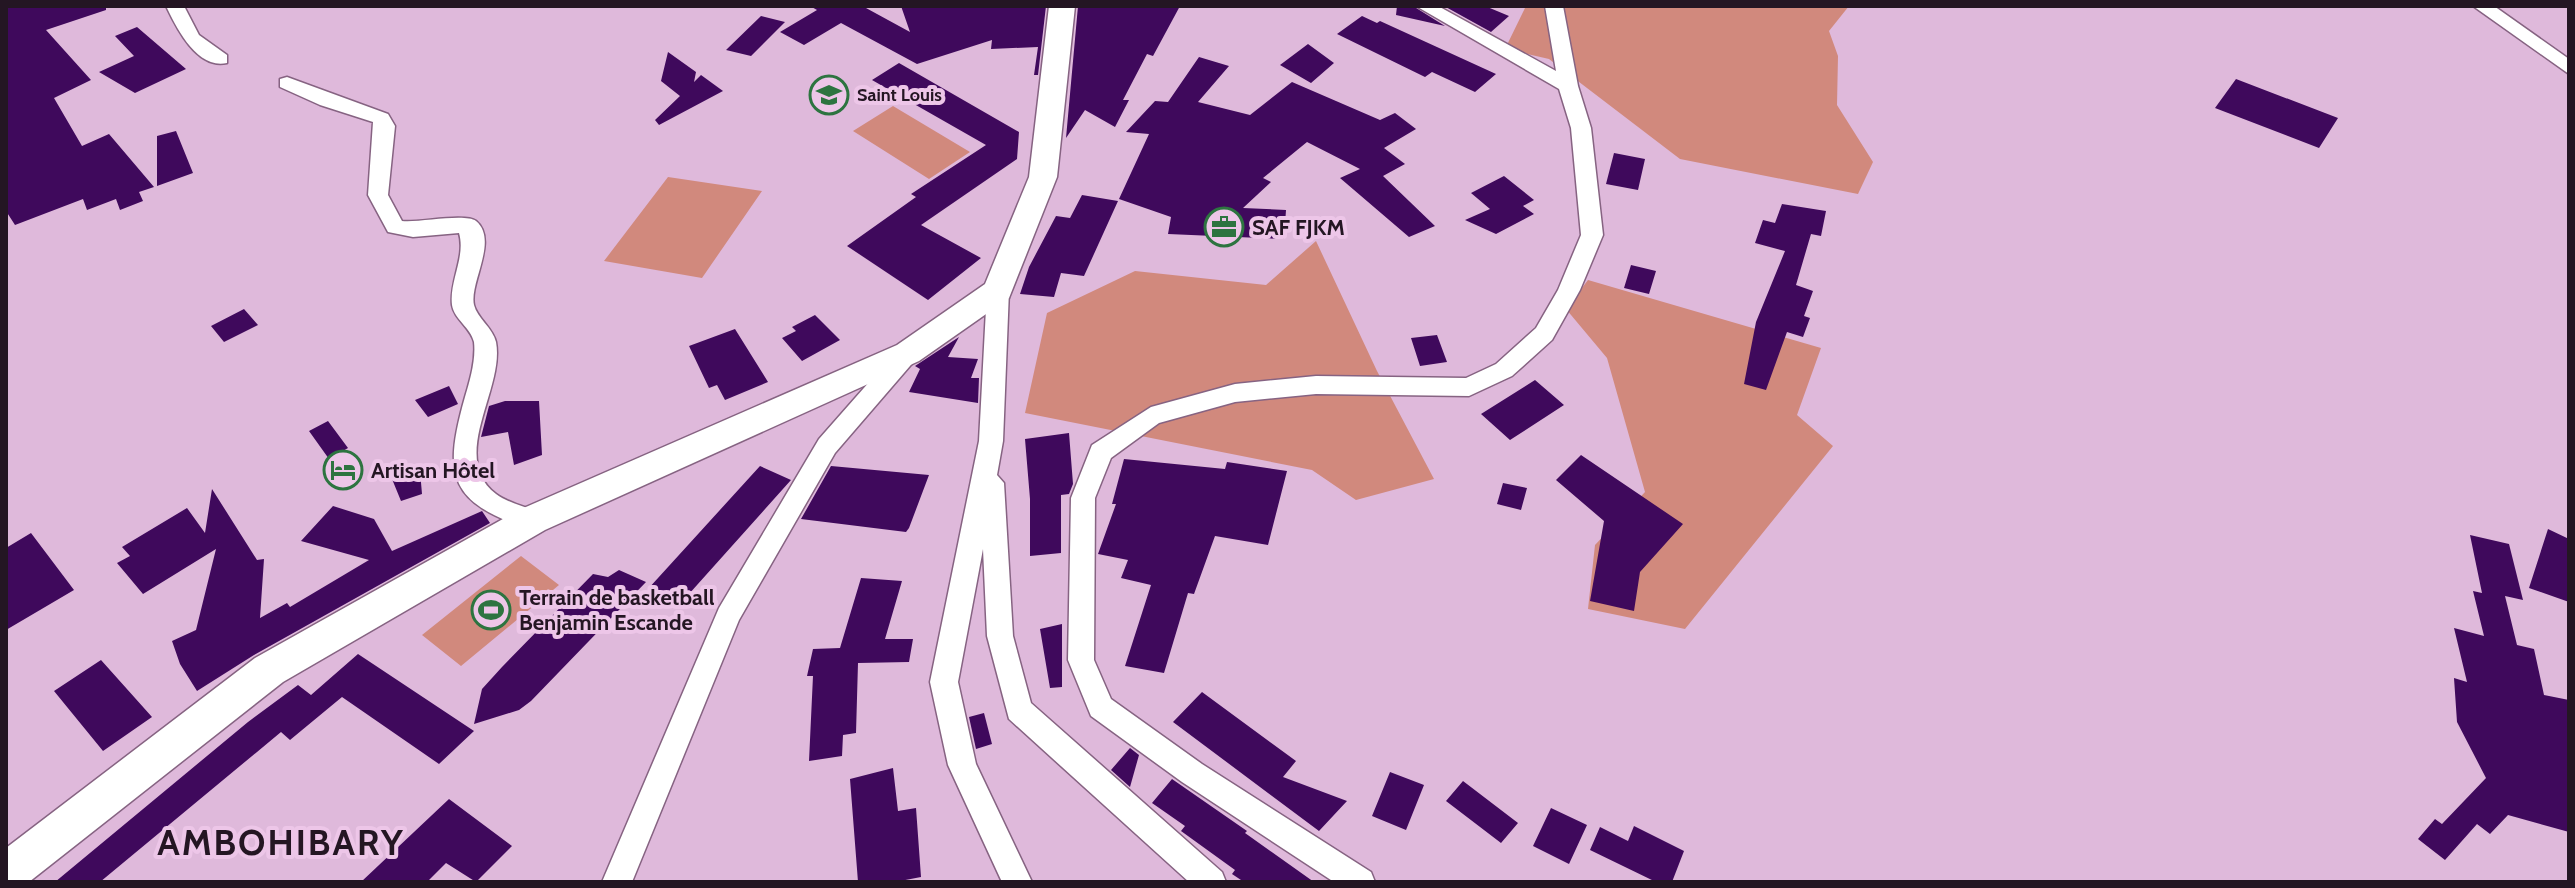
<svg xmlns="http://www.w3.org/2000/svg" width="2575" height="888" font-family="Cabin,sans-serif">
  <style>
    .green { fill: #d1897d }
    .building { fill: #3f095c }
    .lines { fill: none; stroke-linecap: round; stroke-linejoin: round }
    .street-casing { stroke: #866382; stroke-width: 3 }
    .secondary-casing { stroke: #866382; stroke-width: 3 }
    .street { fill: #fff; fill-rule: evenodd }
    .secondary { fill: #fff; fill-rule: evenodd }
    .labels { text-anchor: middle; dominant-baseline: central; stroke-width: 8; stroke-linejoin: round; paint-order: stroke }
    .far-poi-label { font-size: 18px; font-weight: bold; fill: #241623; stroke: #edc6e8; text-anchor: start }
    .poi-label { font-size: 22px; font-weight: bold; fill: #241623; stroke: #edc6e8; text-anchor: start }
    .near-district-label { font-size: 36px; font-weight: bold; letter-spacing: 2px; fill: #241623; stroke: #edc6e8 }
  </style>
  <rect width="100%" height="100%" fill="#dfb9db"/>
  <path class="green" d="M 1522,6 L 1849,6 L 1829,31 L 1838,56 L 1837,105 L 1873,162 L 1858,194 L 1680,159 L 1549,59 L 1505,49 L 1525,8 Z
    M 893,106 L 970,152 L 929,179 L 853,131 Z
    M 668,177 L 762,191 L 702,278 L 604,261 Z
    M 1316,241 L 1377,371 L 1434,479 L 1356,500 L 1312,470 L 1025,413 L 1047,313 L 1135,271 L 1266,285 Z
    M 1588,280 L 1821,348 L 1797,415 L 1833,446 L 1685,629 L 1588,609 L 1595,545 L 1645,492 L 1607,358 L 1566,309 Z
    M 521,556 L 559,585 L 461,666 L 422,635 Z"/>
  <path class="building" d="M 6,6 L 106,6 L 106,10 L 46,30 L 91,80 L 54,98 L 82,146 L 109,134 L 154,187 L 139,192 L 143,201 L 120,210 L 116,199 L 87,210 L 83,199 L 15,225 L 6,211 Z
    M 810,6 L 870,6 L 866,8 L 910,32 L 901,6 L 1046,6 L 1038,75 L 1034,75 L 1038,47 L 991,49 L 992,40 L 917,64 L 841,23 L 804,45 L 780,32 L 817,10 Z
    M 1078,6 L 1180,6 L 1153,56 L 1147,54 L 1123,100 L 1129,100 L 1115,127 L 1085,110 L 1066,138 Z
    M 1397,6 L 1413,6 L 1445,26 L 1396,15 Z
    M 1444,6 L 1485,6 L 1509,16 L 1491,32 Z
    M 761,16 L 785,22 L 751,56 L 726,50 Z
    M 1362,16 L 1377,23 L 1380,21 L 1496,74 L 1475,92 L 1432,72 L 1425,77 L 1337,34 Z
    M 137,27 L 186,69 L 135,93 L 99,72 L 134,56 L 115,36 Z
    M 1308,44 L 1334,63 L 1311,83 L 1280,65 Z
    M 668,52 L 696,72 L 694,82 L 701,75 L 723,91 L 659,125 L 655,120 L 680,96 L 661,81 Z
    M 1199,57 L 1229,66 L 1198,102 L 1250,115 L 1292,82 L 1380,120 L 1395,113 L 1416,129 L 1384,148 L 1405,164 L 1383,176 L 1435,226 L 1409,237 L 1340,178 L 1360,169 L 1307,142 L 1263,178 L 1271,182 L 1243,208 L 1286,210 L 1284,239 L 1168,234 L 1171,217 L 1119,199 L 1149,134 L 1126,132 L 1155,101 L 1168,102 Z
    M 899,63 L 1019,132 L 1017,159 L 921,225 L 981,258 L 928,300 L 847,246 L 916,197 L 911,194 L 986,145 L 872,80 Z
    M 2236,79 L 2338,118 L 2319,148 L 2215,108 Z
    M 176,131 L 193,173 L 157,186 L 157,136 Z
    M 1614,153 L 1645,159 L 1638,190 L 1606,184 Z
    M 1504,176 L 1534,200 L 1523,206 L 1534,214 L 1496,234 L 1465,220 L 1490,209 L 1471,193 Z
    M 1082,195 L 1118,201 L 1084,276 L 1061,273 L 1054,297 L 1020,294 L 1029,267 L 1056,216 L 1070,218 Z
    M 1782,204 L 1826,211 L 1821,236 L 1811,234 L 1796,285 L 1813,291 L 1804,316 L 1810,318 L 1803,337 L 1787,332 L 1766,390 L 1744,384 L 1756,322 L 1785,251 L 1755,243 L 1763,220 L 1775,223 Z
    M 1631,265 L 1656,271 L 1649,294 L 1624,288 Z
    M 244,309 L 258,325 L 224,342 L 211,326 Z
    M 815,315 L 840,340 L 802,361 L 782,338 L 796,331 L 792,327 Z
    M 735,329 L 768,382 L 725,400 L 717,385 L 709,388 L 689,346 Z
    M 1437,335 L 1447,362 L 1420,366 L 1411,338 Z
    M 959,337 L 948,357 L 978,359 L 971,378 L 979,378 L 978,403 L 909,392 L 920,369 L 915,366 Z
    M 1535,380 L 1564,405 L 1510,440 L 1481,414 Z
    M 449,386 L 458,404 L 428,417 L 415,400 Z
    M 505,401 L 539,401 L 542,455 L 514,465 L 508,432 L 481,437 L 489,406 Z
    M 328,421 L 348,448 L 329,459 L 309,431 Z
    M 1069,433 L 1073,484 L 1069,494 L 1061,495 L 1061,553 L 1030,556 L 1030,499 L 1025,439 Z
    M 1581,455 L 1683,524 L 1640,572 L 1634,611 L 1590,601 L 1604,521 L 1556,480 Z
    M 1124,459 L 1225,469 L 1227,462 L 1287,471 L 1268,545 L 1215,536 L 1194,594 L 1188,593 L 1164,673 L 1125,666 L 1151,585 L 1121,578 L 1128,560 L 1098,554 L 1116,504 L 1112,504 Z
    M 760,466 L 791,480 L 680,604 L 648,589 Z
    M 831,466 L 929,475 L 909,528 L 906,532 L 801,519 Z
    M 420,471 L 422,494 L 401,501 L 392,479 Z
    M 1503,483 L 1527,488 L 1521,510 L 1497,504 Z
    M 212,489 L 257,560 L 264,559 L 260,618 L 287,603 L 290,607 L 369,560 L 301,541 L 333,506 L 374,519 L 392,551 L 482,511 L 490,523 L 254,655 L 197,691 L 180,664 L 172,641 L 196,630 L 216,549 L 143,594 L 117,563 L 130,556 L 122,547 L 187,508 L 205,533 Z
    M 2548,529 L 2569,539 L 2569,602 L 2529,588 Z
    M 31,533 L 74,590 L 6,630 L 6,548 Z
    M 2470,535 L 2509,544 L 2523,600 L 2505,596 L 2517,645 L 2534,649 L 2544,695 L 2569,700 L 2569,832 L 2508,815 L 2490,834 L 2477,824 L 2445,860 L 2418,839 L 2435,819 L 2442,824 L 2486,778 L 2457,722 L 2454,678 L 2467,682 L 2454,628 L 2484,636 L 2473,591 L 2482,593 Z
    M 619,570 L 646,582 L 531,701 L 519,710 L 474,724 L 482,689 L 502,667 L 593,574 L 608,577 Z
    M 861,578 L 902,581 L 885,639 L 913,639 L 909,662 L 858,663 L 856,733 L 843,735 L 842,756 L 809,761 L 813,676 L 807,676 L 813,649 L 840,648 Z
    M 1062,624 L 1062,687 L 1050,688 L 1040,629 Z
    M 358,654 L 474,731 L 439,764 L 342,697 L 290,740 L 281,732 L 100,882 L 55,882 L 248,722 L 298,685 L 311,695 Z
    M 101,660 L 152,717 L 103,751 L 54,691 Z
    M 1202,692 L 1296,761 L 1283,777 L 1347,801 L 1319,831 L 1173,722 Z
    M 984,713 L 992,744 L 976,749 L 969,717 Z
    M 1130,748 L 1139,755 L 1130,787 L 1111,770 Z
    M 893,768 L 898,811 L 916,808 L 921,877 L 895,882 L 858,882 L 850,779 Z
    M 1390,772 L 1424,785 L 1406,830 L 1372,816 Z
    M 1172,779 L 1247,831 L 1245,833 L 1314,882 L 1244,882 L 1232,874 L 1235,870 L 1181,831 L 1185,826 L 1152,803 Z
    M 1463,781 L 1518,823 L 1501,843 L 1446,801 Z
    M 449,799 L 512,846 L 476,882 L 446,863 L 427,882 L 361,882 Z
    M 1551,808 L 1587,825 L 1569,864 L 1533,846 Z
    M 1634,826 L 1684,851 L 1672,882 L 1656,882 L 1590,850 L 1600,827 L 1628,841 Z"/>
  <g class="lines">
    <defs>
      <path id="street" d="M 166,6 L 184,6 L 199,35 L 227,55 L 227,63 C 197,70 176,27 166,6 Z
        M 1416,6 L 1438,6 L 1556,71 L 1545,6 L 1563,6 L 1578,86 L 1591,128 L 1603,235 L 1580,290 L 1552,340 L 1512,376 L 1469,396 L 1316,394 L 1235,402 L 1159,423 L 1111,458 L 1095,498 L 1094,660 L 1111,699 L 1202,764 L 1371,872 L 1375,882 L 1334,882 L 1182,782 L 1091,716 L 1068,660 L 1071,498 L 1092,445 L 1151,407 L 1235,384 L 1316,376 L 1466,378 L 1496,364 L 1536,328 L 1558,290 L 1581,235 L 1571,128 L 1559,89 Z
        M 2473,6 L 2494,6 L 2569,59 L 2569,74 Z
        M 287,77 L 388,114 L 395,126 L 388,195 L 402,221 C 418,223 465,213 476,221 C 499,240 469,283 474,305 C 477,318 493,328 496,342 C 505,389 448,457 496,494 C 508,503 526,507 541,513 L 545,520 L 541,527 L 532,530 C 450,503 442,478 465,397 C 470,380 476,360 474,342 C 471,328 454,319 452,305 C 449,281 466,257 459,233 L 413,237 L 388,232 L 368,195 L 373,122 L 320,105 L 280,87 L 280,79 Z
        M 998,282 L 1009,290 L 1003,441 L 997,475 L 1004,483 L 1013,636 L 1031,703 L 1222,872 L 1226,882 L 1189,882 L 1009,719 L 987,636 L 983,549 L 958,682 L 976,764 L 1032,882 L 1002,882 L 948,765 L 930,682 L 979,441 L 987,290 Z
        M 908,345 L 919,353 L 916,359 L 835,453 L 739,620 L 632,882 L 602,882 L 719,608 L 819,439 L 900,347 Z"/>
      <path id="secondary" d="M 1049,6 L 1075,6 L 1057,177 L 1009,298 L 919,361 L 545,530 L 283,682 L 29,882 L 6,882 L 6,848 L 255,658 L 519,510 L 897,345 L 985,284 L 1029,177 Z"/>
    </defs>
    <use href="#street" class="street-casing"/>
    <use href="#secondary" class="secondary-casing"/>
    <use href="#street" class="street"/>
    <use href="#secondary" class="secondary"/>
  </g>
  <defs>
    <symbol id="school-ring" viewBox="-11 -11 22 22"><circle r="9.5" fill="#edc6e8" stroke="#2d7440" stroke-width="1.5"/><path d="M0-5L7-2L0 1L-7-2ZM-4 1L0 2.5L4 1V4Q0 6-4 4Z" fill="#2d7440"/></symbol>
    <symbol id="office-ring" viewBox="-11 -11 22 22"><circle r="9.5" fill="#edc6e8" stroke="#2d7440" stroke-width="1.5"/><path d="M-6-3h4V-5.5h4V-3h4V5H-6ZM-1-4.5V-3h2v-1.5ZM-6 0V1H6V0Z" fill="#2d7440"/></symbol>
    <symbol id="hotel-ring" viewBox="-11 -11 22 22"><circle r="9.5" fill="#edc6e8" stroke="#2d7440" stroke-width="1.5"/><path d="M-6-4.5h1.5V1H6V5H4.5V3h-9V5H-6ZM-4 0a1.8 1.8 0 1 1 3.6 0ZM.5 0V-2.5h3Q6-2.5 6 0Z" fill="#2d7440"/></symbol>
    <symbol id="stadium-ring" viewBox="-11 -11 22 22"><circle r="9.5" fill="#edc6e8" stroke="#2d7440" stroke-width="1.5"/><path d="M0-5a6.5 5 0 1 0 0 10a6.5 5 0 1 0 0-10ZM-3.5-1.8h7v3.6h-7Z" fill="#2d7440"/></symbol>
  </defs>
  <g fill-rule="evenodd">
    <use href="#school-ring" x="807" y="73" width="44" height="44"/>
    <use href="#office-ring" x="1202" y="205" width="44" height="44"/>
    <use href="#hotel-ring" x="321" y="448" width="44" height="44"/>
    <use href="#stadium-ring" x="469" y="588" width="44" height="44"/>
  </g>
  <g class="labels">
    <g class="far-poi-label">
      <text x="857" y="95">Saint Louis</text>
    </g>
    <g class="poi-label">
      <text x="1252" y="227">SAF FJKM</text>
      <text x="371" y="470">Artisan Hôtel</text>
      <text x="519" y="597">Terrain de basketball<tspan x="519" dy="25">Benjamin Escande</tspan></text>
    </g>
    <g class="near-district-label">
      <text x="281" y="842">AMBOHIBARY</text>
    </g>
  </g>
  <rect width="2575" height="888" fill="none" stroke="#241623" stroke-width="16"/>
</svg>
